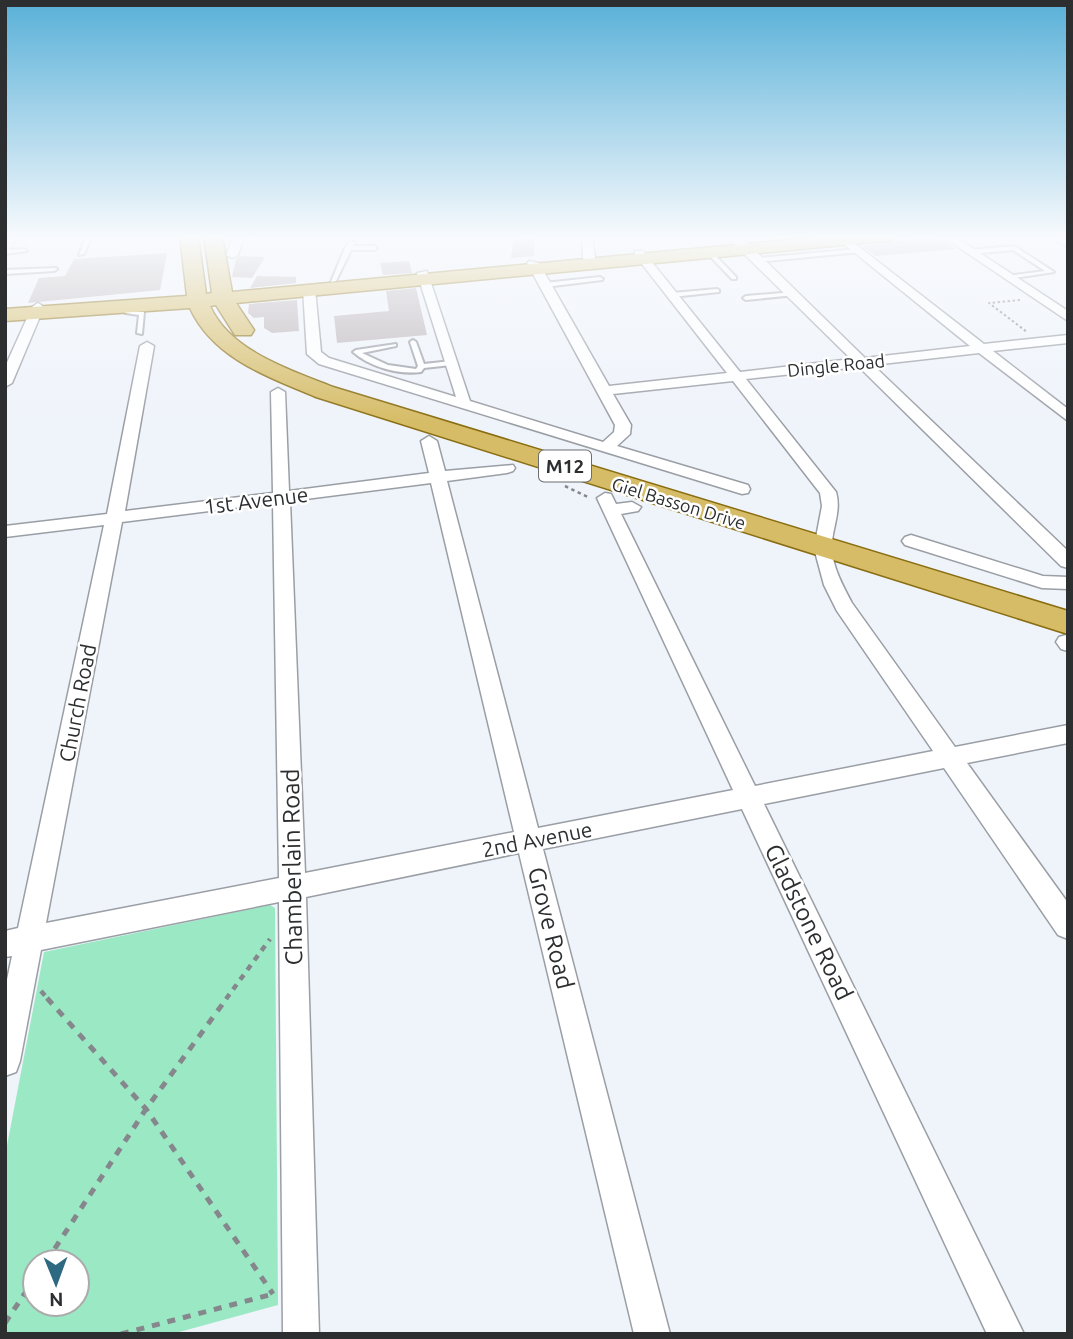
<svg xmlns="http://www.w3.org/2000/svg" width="1073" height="1339" font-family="Ubuntu,sans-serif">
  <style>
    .green { fill: #9be9c4; fill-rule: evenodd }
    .building { fill: #bcb4b9 }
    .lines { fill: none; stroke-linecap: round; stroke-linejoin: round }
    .service-casing { stroke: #9a9ea5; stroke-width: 4 }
    .minor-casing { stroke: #9a9ea5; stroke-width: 3 }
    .primary-casing { stroke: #896d11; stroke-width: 3 }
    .path-far3 { stroke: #85878c; stroke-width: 2; stroke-dasharray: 2.5 2.5; stroke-linecap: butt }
    .path-far2 { stroke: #85878c; stroke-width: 2.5; stroke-dasharray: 3.5 3.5; stroke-linecap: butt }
    .path-far1 { stroke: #85878c; stroke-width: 4.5; stroke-dasharray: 6 6; stroke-linecap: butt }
    .path { stroke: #85878c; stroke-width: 5; stroke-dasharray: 8 8; stroke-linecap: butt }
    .service { fill: #fff; fill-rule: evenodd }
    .minor { fill: #fff; fill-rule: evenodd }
    .primary { fill: #d6bc66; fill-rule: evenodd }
    .labels { text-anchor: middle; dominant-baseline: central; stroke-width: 5; stroke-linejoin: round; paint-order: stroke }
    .far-street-label { font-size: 18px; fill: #2c2e30; stroke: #fff }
    .shield { fill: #fff; stroke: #6b6d6e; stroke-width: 2 }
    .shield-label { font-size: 19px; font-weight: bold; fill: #2c2e30 }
    .street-label { font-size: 21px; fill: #2c2e30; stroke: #fff }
    .near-street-label { font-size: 24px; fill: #2c2e30; stroke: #fff }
  </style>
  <rect width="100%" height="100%" fill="#eff3fa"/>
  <path class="green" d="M 270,905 L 275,908 L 278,1305 L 172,1334 L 5,1334 L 5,1156 L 44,952 ZM 35,1262 L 77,1262 L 77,1304 L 35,1304 Z"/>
  <path class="building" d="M 514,236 L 535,236 L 534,256 L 511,258 Z
    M 938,236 L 956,249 L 875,256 L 862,246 Z
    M 167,253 L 160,290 L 28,303 L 39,278 L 65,276 L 74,259 Z
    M 240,256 L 265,257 L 252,278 L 232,277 L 236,259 Z
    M 409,261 L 412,273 L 383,275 L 380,263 Z
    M 257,276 L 296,277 L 296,283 L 250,288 Z
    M 416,288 L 427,335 L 337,343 L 334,316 L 389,311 L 386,291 Z
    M 297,300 L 299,331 L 272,333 L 264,328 L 264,317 L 254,318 L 248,313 L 249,304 Z"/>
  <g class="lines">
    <defs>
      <path id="service" d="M 86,236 L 92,236 L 84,254 L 79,255 Z
        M 821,236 L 828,236 L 825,238 Z
        M 350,241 L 355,242 L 353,246 L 374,246 L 377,248 L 374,250 L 351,250 L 336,281 L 331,282 L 345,248 Z
        M 1014,246 L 1016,247 L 1054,272 L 1008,279 L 1005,277 L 1006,276 L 1045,271 L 1013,250 L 970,254 L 967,252 L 970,250 Z
        M 858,249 L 861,251 L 860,252 L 758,262 L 755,260 L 758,258 Z
        M 5,250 L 24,249 L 27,251 L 5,254 Z
        M 707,251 L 711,251 L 736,277 L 736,279 L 732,279 L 707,253 Z
        M 56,268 L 57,269 L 54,271 L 5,274 L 5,270 Z
        M 600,277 L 603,279 L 602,280 L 545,287 L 542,285 L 545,283 Z
        M 717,289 L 719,290 L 719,292 L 672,297 L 669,295 L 672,293 Z
        M 793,292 L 796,294 L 795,295 L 746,300 L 743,298 L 746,296 Z
        M 125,311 L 144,312 L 142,334 L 137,333 L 139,315 L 125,313 Z
        M 413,340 L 416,342 L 424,364 L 451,361 L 454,363 L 451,365 L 424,368 L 421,372 C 399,375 370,367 353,352 L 356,350 L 396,344 L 396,346 L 362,353 L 388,365 L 416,369 L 418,366 L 410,342 Z"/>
      <path id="minor" d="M 8,236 L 18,236 L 9,250 L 5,251 Z
        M 234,236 L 244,236 L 238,255 L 232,258 L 226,255 Z
        M 582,236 L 592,236 L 596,265 L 588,265 L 583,258 Z
        M 730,236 L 740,236 L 865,358 L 970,346 L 834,236 L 845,236 L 984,344 L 1068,335 L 1068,343 L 993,351 L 1068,409 L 1068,421 L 979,353 L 873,365 L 1068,551 L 1068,568 L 1061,566 L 859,367 L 746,379 L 836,492 C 841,509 834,524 832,541 C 830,563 842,584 852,603 L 955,747 L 1068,725 L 1068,743 L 967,763 L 1068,903 L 1068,939 L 1058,935 L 944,768 L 764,804 L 1024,1334 L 987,1334 L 742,809 L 543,849 L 670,1334 L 634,1334 L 519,853 L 306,897 L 319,1334 L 283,1334 L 279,902 L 41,950 L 20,1061 L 16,1072 L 5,1076 L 5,989 L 12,956 L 5,957 L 5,931 L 18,928 L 104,525 L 5,537 L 5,526 L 107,514 L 140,346 L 147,342 L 154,346 L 125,511 L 273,493 L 271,392 L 278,388 L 285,392 L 289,491 L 429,473 L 421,441 L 429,436 L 437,441 L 445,471 L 513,465 L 515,468 L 513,471 L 507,473 L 447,481 L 538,828 L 733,790 L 597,498 L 605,493 L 611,494 L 616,504 L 632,502 L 641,507 L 638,511 L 621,514 L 755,786 L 933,751 L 837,611 L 824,585 L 814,548 L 822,506 L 820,493 L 733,381 L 613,394 L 631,425 L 630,434 L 617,446 L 748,485 L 750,489 L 748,493 L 742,494 L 319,364 L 307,354 L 303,289 L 309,285 L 315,289 L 321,352 L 329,358 L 456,397 L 417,273 L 427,271 L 470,401 L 603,442 L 614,432 L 615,425 L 527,263 L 529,261 L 539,263 L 609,386 L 727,373 L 635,255 L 635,251 L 643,251 L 740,372 L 851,359 L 733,243 ZM 431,483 L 514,832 L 305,873 L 290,501 ZM 273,503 L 279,878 L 46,923 L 122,522 Z
        M 942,236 L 954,236 L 1068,311 L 1068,321 Z
        M 1048,236 L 1060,236 L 1068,240 L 1068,247 Z
        M 38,303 L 44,307 L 12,383 L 5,387 L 5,367 L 32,307 Z
        M 911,535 L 1043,576 L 1068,577 L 1068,589 L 1042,588 L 905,545 L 902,541 L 905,537 Z
        M 1066,635 L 1068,635 L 1068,651 L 1061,649 L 1056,642 L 1059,637 Z"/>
      <path id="primary" d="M 180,236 L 198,236 L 206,294 L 212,293 L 204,236 L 222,236 L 232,292 L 832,236 L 895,236 L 892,240 L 886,241 L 236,303 L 254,330 L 251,335 L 235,335 L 216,305 L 210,306 C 230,351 290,370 333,387 L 1068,611 L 1068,634 L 316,397 C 268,377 213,358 190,308 L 5,321 L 5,309 L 187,296 Z"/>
    </defs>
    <use href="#service" class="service-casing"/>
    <use href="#minor" class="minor-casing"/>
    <use href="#primary" class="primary-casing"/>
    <path class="path-far3" d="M 1020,300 L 989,303 L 1027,332"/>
    <path class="path-far2" d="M 565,486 L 590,498"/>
    <path class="path-far1" d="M 41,991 L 48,999
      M 226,999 L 270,939"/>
    <path class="path" d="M 47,998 L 146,1109 L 273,1294
      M 46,1262 L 146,1109 L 227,998
      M 5,1323 L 35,1278
      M 121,1334 L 273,1294"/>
    <use href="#service" class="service"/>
    <use href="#minor" class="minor"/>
    <use href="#primary" class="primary"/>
  </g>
  <linearGradient id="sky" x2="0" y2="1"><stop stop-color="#58b0d8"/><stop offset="0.56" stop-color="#f8fafd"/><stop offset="1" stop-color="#f8fafd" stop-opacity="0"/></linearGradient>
  <rect width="1073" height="423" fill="url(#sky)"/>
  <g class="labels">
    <g class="far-street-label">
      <text transform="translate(836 365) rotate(-6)">Dingle Road</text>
      <text transform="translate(679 503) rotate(17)">Giel Basson Drive</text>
    </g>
    <rect class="shield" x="539" y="450.5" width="52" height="31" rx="5"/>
    <g class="shield-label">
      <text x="565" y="466">M12</text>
    </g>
    <g class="street-label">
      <text transform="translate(256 500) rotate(-7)">1st Avenue</text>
      <text transform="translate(77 703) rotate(-79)">Church Road</text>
      <text transform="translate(537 839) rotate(-11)">2nd Avenue</text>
    </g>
    <g class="near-street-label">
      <text transform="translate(292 867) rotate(-91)">Chamberlain Road</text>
      <text transform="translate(809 922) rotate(64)">Gladstone Road</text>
      <text transform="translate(551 928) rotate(76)">Grove Road</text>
    </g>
  </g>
  <rect width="1073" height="1339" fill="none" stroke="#2c2e30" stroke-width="14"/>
  <g transform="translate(56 1283) rotate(179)"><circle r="33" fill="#ffffff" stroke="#ababac" stroke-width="2"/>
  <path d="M0-5L12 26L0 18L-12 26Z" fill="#2d6a81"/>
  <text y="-10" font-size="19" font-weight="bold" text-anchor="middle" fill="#2c2e30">N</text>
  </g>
</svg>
